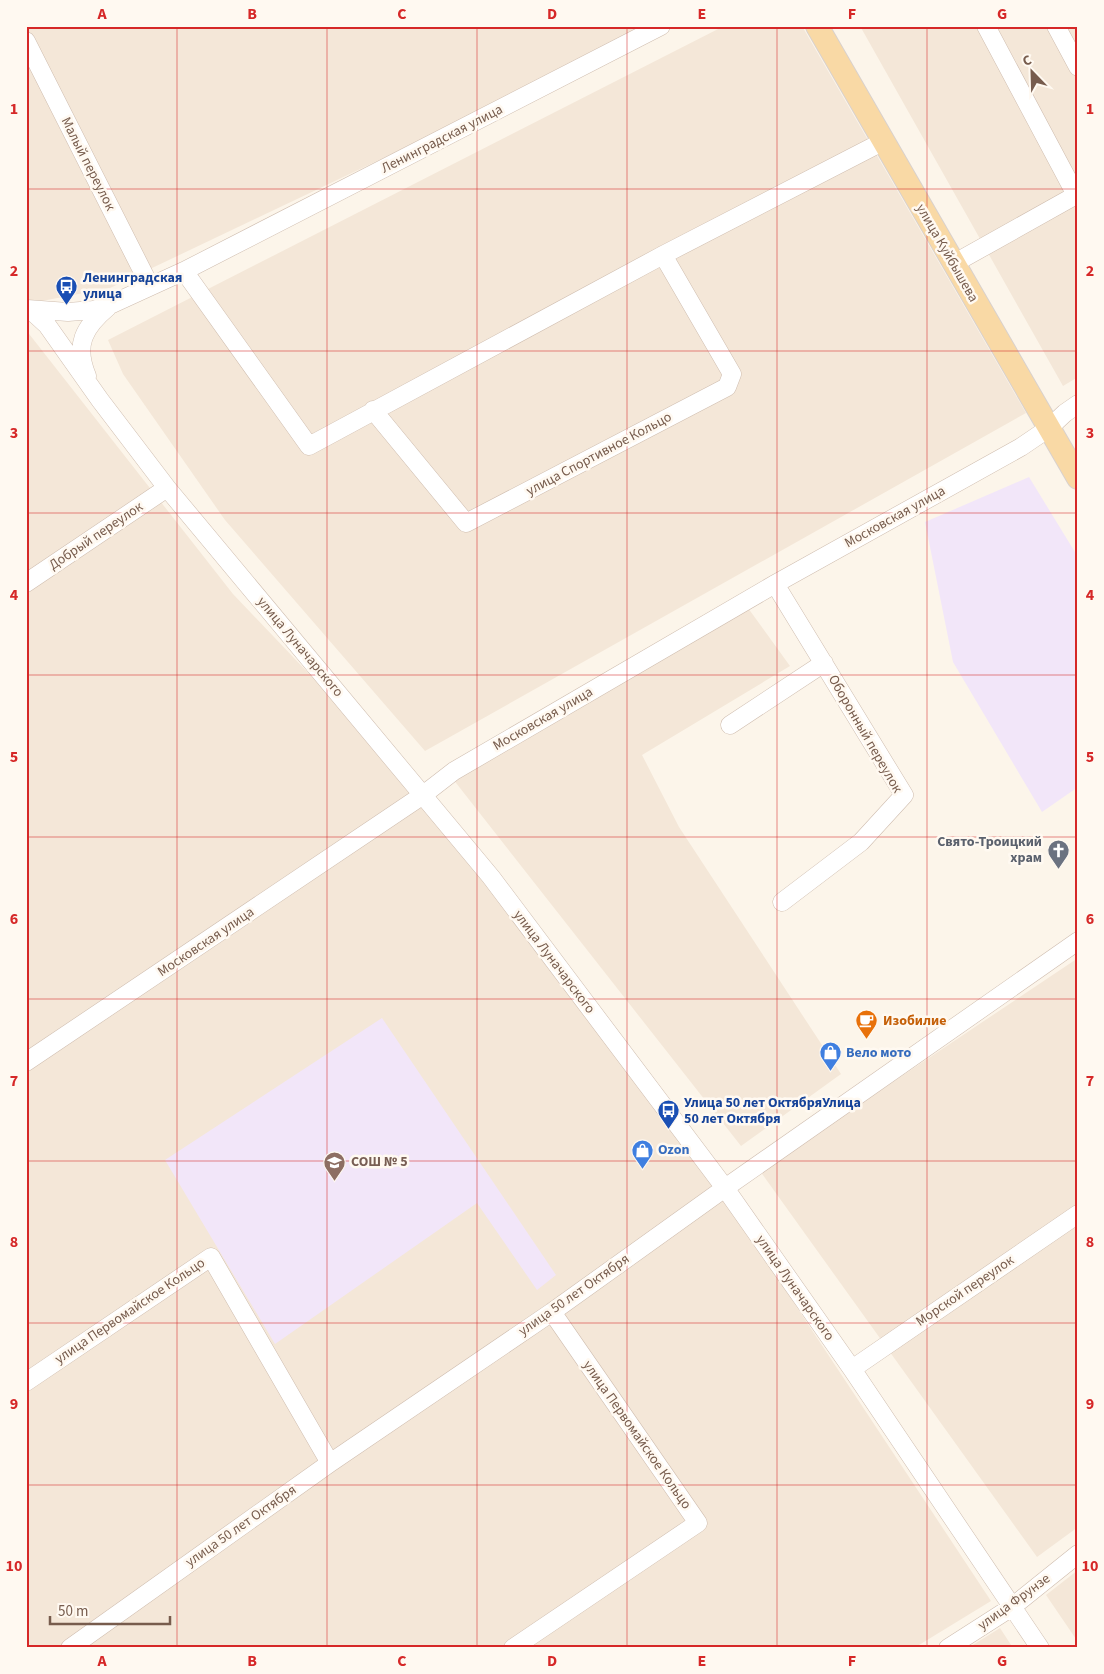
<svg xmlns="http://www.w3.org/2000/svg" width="1104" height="1674" font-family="'Source Sans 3',sans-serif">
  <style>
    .residential { fill: #f4e7d8 }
    .education { fill: #f2e6f9 }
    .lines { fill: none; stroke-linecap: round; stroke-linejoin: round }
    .minor-casing { stroke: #cfbdaf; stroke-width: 19 }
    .major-casing { stroke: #d9d1cd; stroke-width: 24 }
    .minor { stroke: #fff; stroke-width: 18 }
    .major { stroke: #f9d9a5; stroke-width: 22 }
    .grid { fill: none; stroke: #d62828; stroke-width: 1; stroke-opacity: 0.55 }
    .labels { text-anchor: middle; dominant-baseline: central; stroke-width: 5; stroke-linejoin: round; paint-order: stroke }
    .street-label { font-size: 14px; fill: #775c4d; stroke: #fff9f1 }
    .transit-label { font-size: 14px; font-weight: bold; fill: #164399; stroke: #fff9f1; text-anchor: start }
    .worship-label { font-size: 14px; font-weight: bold; fill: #5b616d; stroke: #fff9f1; text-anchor: end }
    .food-label { font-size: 14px; font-weight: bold; fill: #c56008; stroke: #fff9f1; text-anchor: start }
    .shop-label { font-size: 14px; font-weight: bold; fill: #366cbe; stroke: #fff9f1; text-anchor: start }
    .education-label { font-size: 14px; font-weight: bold; fill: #785e54; stroke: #fff9f1; text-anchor: start }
    .neatline { fill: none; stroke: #d62828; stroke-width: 2 }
    .grid-label { font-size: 16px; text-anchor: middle; font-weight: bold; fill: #d62828 }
  </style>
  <rect width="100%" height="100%" fill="#fcf5ea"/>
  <path class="residential" d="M 26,26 L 661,26 L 110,288 L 26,304 Z
    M 724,26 L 802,26 L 1026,413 L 425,751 L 225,520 L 123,374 L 108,340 Z
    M 860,26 L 1078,26 L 1078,377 L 1063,386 Z
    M 26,330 L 233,594 L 395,764 L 714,1182 L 991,1601 L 914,1648 L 26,1648 Z
    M 748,608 L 790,666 L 642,755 L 679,827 L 841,1074 L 741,1146 L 449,774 Z
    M 1078,958 L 1078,1527 L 1037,1557 L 760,1171 Z
    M 1078,1570 L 1078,1642 L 1046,1595 Z
    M 1000,1628 L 1013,1648 L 968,1648 Z"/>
  <path class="education" d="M 1029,477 L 1078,557 L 1078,787 L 1042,812 L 953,662 L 925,522 Z
    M 382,1018 L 556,1275 L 537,1290 L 477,1203 L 275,1344 L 165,1160 Z"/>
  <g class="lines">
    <defs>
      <path id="minor" d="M 986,26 L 1076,195
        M 1056,26 L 1078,67
        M 26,41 L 150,286
        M 953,264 L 1078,194
        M 184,271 L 309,446 L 663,255 L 882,142
        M 27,309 L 68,312 L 93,310 L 112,304 L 184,271 L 661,26
        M 26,310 L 35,314 L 47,325 L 100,400 L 167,488 L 491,877 L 725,1188 L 852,1369 L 1040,1648
        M 87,376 C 74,345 84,327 108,307
        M 373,410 L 466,523 L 727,387 L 732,374 L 663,255
        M 26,583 L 167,488
        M 775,584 L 904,795 L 861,842 L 782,902
        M 730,725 L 824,663
        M 26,1062 L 423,795 L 454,771 L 775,584 L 1021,447 L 1049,428 L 1065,413 L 1078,404
        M 852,1369 L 1078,1214
        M 26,1382 L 211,1257 L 330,1463
        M 70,1648 L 330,1463 L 552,1312 L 725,1188 L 1078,941
        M 513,1648 L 698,1523 L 552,1312
        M 948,1648 L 1012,1607 L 1078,1554"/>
      <path id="major" d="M 817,26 L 1078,478"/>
    </defs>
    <use href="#minor" class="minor-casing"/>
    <use href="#major" class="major-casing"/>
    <use href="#minor" class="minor"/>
    <use href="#major" class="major"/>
  </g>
  <path class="grid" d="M 177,26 L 177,1648M 327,26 L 327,1648M 477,26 L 477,1648M 627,26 L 627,1648M 777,26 L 777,1648M 927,26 L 927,1648M 26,189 L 1078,189M 26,351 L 1078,351M 26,513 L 1078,513M 26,675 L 1078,675M 26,837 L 1078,837M 26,999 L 1078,999M 26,1161 L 1078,1161M 26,1323 L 1078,1323M 26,1485 L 1078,1485"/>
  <defs>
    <symbol id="bus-pin" viewBox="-11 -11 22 30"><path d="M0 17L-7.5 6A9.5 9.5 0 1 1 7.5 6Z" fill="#1a4fb4" stroke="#fff9f1"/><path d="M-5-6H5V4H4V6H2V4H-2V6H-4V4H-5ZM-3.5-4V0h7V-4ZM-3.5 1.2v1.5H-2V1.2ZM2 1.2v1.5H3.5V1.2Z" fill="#fff"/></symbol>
    <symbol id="church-pin" viewBox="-11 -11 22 30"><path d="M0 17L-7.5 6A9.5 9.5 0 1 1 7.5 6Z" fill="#6b7280" stroke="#fff9f1"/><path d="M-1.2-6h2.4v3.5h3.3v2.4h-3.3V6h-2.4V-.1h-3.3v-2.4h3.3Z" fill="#fff"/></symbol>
    <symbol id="cafe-pin" viewBox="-11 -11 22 30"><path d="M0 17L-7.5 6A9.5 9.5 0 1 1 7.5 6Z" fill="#e8710a" stroke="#fff9f1"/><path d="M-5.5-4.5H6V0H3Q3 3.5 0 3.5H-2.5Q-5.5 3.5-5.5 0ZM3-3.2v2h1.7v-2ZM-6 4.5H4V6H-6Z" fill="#fff"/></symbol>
    <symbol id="shop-pin" viewBox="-11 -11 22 30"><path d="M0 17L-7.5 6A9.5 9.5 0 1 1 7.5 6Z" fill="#3f7fe0" stroke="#fff9f1"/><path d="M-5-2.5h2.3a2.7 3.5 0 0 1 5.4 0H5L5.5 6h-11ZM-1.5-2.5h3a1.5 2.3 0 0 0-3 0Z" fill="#fff"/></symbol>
    <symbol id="school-pin" viewBox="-11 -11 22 30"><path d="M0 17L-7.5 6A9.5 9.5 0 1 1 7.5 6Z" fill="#8d6e63" stroke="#fff9f1"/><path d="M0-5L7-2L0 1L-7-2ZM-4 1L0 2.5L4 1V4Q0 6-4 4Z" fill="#fff"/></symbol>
  </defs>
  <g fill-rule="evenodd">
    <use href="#bus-pin" x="54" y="274" width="25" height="34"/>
    <use href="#church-pin" x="1046" y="838" width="25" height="34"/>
    <use href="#cafe-pin" x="854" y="1008" width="25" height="34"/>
    <use href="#shop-pin" x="818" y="1040" width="25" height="34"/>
    <use href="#bus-pin" x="656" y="1098" width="25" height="34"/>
    <use href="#shop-pin" x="630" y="1138" width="25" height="34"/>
    <use href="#school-pin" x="322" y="1150" width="25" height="34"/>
  </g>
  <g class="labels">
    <g class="street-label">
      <text transform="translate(442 139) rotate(-27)">Ленинградская улица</text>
      <text transform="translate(88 164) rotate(63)">Малый переулок</text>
      <text transform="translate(947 253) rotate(60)">улица Куйбышева</text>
      <text transform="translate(599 454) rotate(-28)">улица Спортивное Кольцо</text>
      <text transform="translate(895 517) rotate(-29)">Московская улица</text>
      <text transform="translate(96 536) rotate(-34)">Добрый переулок</text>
      <text transform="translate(300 647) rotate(50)">улица Луначарского</text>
      <text transform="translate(543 719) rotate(-30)">Московская улица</text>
      <text transform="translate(865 734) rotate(60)">Оборонный переулок</text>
      <text transform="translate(206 942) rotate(-34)">Московская улица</text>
      <text transform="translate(554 962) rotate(53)">улица Луначарского</text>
      <text transform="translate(795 1288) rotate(55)">улица Луначарского</text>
      <text transform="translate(965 1291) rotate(-34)">Морской переулок</text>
      <text transform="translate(574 1295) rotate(-35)">улица 50 лет Октября</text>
      <text transform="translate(130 1311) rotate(-34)">улица Первомайское Кольцо</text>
      <text transform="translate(637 1435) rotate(55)">улица Первомайское Кольцо</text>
      <text transform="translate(241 1526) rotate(-35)">улица 50 лет Октября</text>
      <text transform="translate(1014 1602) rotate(-36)">улица Фрунзе</text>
    </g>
    <g class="transit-label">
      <text x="83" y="278">Ленинградская<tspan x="83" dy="16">улица</tspan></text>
      <text x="684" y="1103">Улица 50 лет ОктябряУлица<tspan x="684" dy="16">50 лет Октября</tspan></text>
    </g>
    <g class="worship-label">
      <text x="1042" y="842">Свято-Троицкий<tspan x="1042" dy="16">храм</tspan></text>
    </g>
    <g class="food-label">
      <text x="883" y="1021">Изобилие</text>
    </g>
    <g class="shop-label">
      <text x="846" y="1053">Вело мото</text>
      <text x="658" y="1150">Ozon</text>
    </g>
    <g class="education-label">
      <text x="351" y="1162">СОШ № 5</text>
    </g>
  </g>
  <rect width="1104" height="1674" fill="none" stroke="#fff9f1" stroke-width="55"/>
  <g transform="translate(1032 72) rotate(337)" stroke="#fff9f1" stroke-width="4" paint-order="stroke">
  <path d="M0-4L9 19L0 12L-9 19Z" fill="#775c4d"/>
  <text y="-8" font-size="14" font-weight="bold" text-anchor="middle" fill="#775c4d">С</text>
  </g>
  <path d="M50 1616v8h120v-8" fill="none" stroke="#775c4d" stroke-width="2.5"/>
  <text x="58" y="1616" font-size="15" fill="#775c4d" stroke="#fff9f1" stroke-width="4" paint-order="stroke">50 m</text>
  <rect x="28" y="28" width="1048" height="1618" class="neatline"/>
  <g class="grid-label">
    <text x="102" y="19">A</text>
    <text x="252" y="19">B</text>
    <text x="402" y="19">C</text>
    <text x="552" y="19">D</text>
    <text x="702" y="19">E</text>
    <text x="852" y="19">F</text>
    <text x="1002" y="19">G</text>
    <text x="14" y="114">1</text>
    <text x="1090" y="114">1</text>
    <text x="14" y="276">2</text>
    <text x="1090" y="276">2</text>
    <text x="14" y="438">3</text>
    <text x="1090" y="438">3</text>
    <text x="14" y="600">4</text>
    <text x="1090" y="600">4</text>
    <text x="14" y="762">5</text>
    <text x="1090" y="762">5</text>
    <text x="14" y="924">6</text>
    <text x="1090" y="924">6</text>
    <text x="14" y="1086">7</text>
    <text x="1090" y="1086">7</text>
    <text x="14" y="1247">8</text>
    <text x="1090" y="1247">8</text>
    <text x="14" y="1409">9</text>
    <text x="1090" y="1409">9</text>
    <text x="14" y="1571">10</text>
    <text x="1090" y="1571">10</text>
    <text x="102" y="1666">A</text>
    <text x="252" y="1666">B</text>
    <text x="402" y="1666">C</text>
    <text x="552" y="1666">D</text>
    <text x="702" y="1666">E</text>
    <text x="852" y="1666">F</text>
    <text x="1002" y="1666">G</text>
  </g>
</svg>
